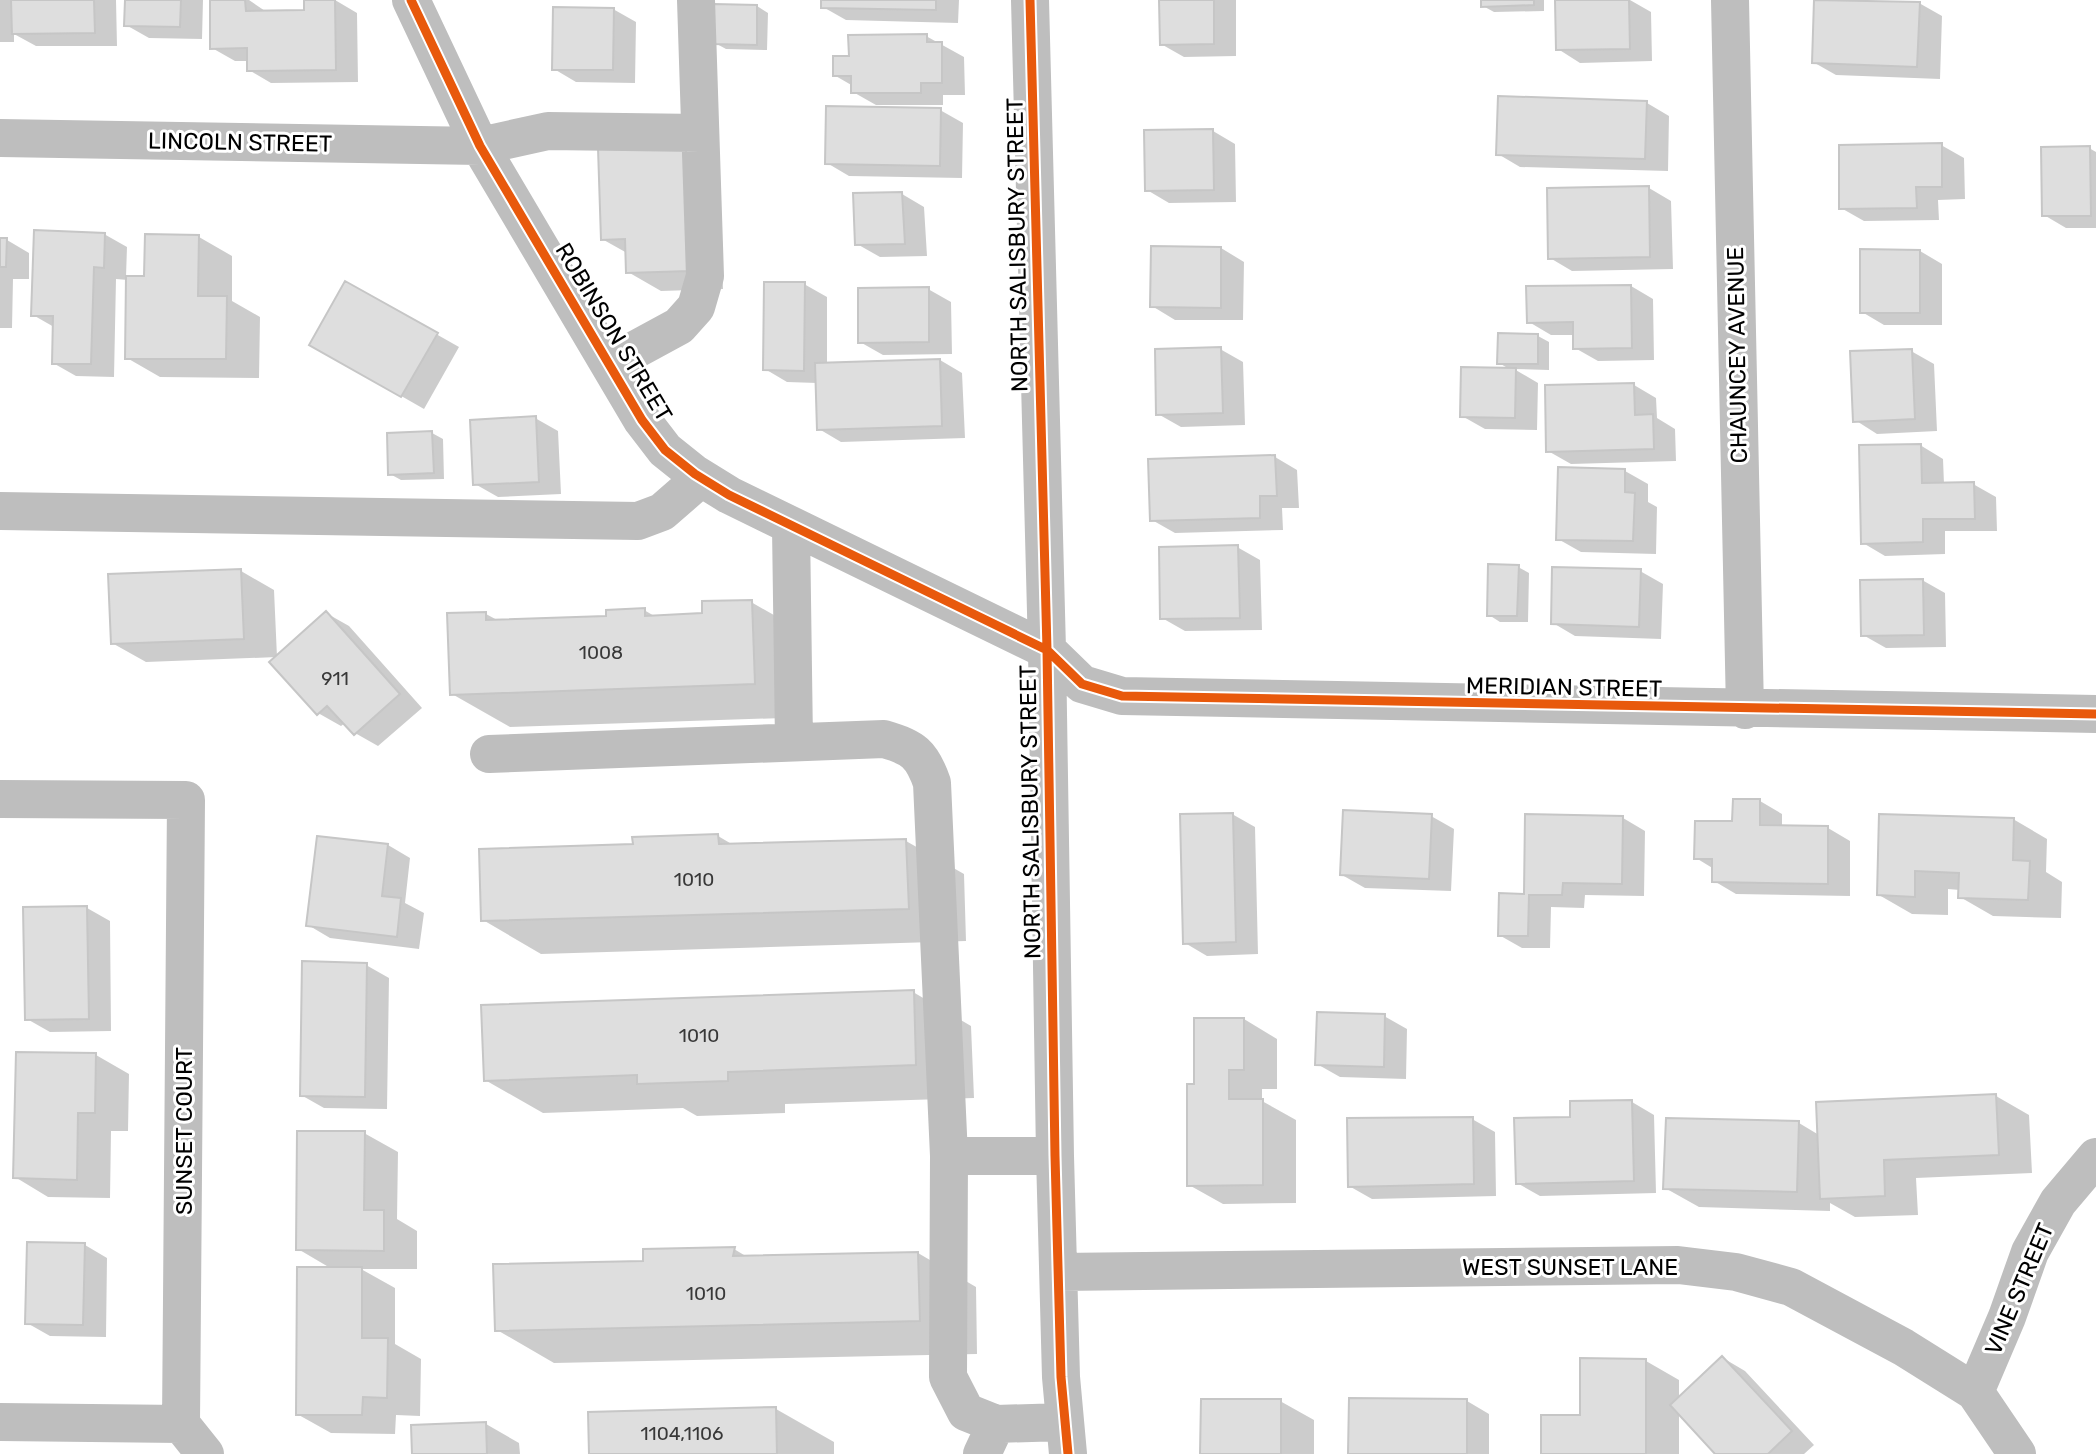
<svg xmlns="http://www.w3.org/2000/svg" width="2096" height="1454" font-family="Rubik,sans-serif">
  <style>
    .shadow { fill: #0003 }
    .building { fill: #dedede; stroke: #c6c6c6; stroke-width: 2 }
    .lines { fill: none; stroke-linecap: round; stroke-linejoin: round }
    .minor { stroke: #bebebe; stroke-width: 38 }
    .cycleway-casing { stroke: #fff; stroke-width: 13 }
    .cycleway { stroke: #e8590c; stroke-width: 9 }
    .labels { text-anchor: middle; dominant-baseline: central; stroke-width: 6; stroke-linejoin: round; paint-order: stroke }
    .number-label { font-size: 19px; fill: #383838 }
    .street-label { font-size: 23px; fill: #000; stroke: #fff }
  </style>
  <rect width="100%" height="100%" fill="#fff"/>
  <path class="shadow" d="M 0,0 L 116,0 L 117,46 L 36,46 L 14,34 L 14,42 L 0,42 Z
    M 126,0 L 203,0 L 202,39 L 149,38 L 126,25 Z
    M 211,0 L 249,0 L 268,13 L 306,12 L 306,0 L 335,0 L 357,13 L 358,82 L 271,83 L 249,70 L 249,61 L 235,61 L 212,48 Z
    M 823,0 L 959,0 L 958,23 L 846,20 L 823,7 Z
    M 1161,0 L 1236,0 L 1236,56 L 1184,57 L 1161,44 Z
    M 1483,0 L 1544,0 L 1544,11 L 1494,12 L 1483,6 Z
    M 1592,0 L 1630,0 L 1651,12 L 1652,61 L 1580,63 L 1558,49 Z
    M 1816,0 L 1919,3 L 1942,16 L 1940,79 L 1836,75 L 1813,62 Z
    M 757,6 L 768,13 L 767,50 L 726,49 L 715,43 Z
    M 613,9 L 636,22 L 635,83 L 576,82 L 554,69 Z
    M 926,36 L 964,57 L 965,95 L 943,95 L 943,105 L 876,105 L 853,92 L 853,86 L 834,75 L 850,58 Z
    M 1647,103 L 1669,116 L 1668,171 L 1520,167 L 1498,154 Z
    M 940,110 L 963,123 L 962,178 L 849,176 L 827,163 Z
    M 1213,131 L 1235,144 L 1236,202 L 1169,203 L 1147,190 Z
    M 1941,145 L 1964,158 L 1965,199 L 1938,200 L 1939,220 L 1864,221 L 1841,208 Z
    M 2089,148 L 2096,152 L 2096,228 L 2066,228 L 2044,215 Z
    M 719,166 L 723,289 L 661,291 L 628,272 L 627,253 L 602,239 Z
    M 1649,188 L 1671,201 L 1673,269 L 1572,271 L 1550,258 Z
    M 902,194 L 924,207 L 927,256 L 880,257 L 857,244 Z
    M 104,234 L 127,247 L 126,277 L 146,277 L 199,237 L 232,256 L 232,301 L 260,317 L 259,378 L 160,377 L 127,358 L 128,280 L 116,279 L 114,377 L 76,376 L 53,363 L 54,327 L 33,315 Z
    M 0,239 L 7,240 L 29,253 L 29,279 L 13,279 L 12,328 L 0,328 Z
    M 1221,248 L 1244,262 L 1243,320 L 1175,320 L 1152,306 Z
    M 1920,251 L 1942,264 L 1942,325 L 1884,325 L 1862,312 Z
    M 346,283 L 459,347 L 424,409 L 312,345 Z
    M 804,284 L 827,297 L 827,364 L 940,360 L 962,373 L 965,438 L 841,442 L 819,429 L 817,383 L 787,382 L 765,369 Z
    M 1631,286 L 1653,299 L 1654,360 L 1598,361 L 1575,348 L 1575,335 L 1551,335 L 1529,322 Z
    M 928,289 L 951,302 L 952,354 L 883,355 L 860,342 Z
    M 1538,336 L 1549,342 L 1549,370 L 1514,369 L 1538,383 L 1537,430 L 1485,429 L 1462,416 L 1511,370 L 1499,363 Z
    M 1220,349 L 1243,362 L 1245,425 L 1181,427 L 1158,414 Z
    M 1911,351 L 1934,364 L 1937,431 L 1877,434 L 1855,420 Z
    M 1634,385 L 1656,398 L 1657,418 L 1675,429 L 1676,461 L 1571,464 L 1548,451 Z
    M 535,418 L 558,431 L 561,494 L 498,497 L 475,484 Z
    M 432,433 L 443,439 L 444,479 L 401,480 L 390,474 Z
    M 1920,445 L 1943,459 L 1944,484 L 1973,484 L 1996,497 L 1997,531 L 1945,531 L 1945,554 L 1885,556 L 1863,543 Z
    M 1275,457 L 1297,470 L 1299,508 L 1282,508 L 1283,530 L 1175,533 L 1152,520 Z
    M 1625,471 L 1648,484 L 1648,502 L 1657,507 L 1656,554 L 1581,552 L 1558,539 Z
    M 1237,547 L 1260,560 L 1262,630 L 1185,631 L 1162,618 Z
    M 1518,567 L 1529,573 L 1528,622 L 1500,622 L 1489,615 Z
    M 241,571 L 274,590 L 277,657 L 146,662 L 112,643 Z
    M 1640,571 L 1663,584 L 1661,639 L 1575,636 L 1553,623 Z
    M 1922,580 L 1945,593 L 1946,647 L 1886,648 L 1863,635 Z
    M 751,602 L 809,635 L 812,717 L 510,727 L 452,694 L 486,614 L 499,621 L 607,617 L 644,610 L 656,617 L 704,615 Z
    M 326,613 L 349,626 L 422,708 L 378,746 L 355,733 L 345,723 L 341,726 L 318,713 Z
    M 1760,801 L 1782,814 L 1782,827 L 1828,828 L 1850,841 L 1850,896 L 1736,894 L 1714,881 L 1714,869 L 1696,858 Z
    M 1232,814 L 1255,827 L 1258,954 L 1207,956 L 1185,943 Z
    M 1431,816 L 1454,829 L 1451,891 L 1365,888 L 1342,875 Z
    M 1881,816 L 2013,819 L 2047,839 L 2046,872 L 2062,882 L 2061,918 L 1993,916 L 1960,897 L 1960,890 L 1948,889 L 1948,915 L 1912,914 L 1879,895 Z
    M 1623,818 L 1645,831 L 1644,896 L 1585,895 L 1584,908 L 1551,907 L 1550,948 L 1522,948 L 1499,935 L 1525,896 Z
    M 718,836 L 735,846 L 906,841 L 964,874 L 966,941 L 541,954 L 483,920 L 635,846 Z
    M 318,837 L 388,845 L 410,858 L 405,903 L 424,913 L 419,949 L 330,938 L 308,925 Z
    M 87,908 L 110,921 L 111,1031 L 50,1032 L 27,1019 Z
    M 366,965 L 389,978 L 387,1109 L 324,1108 L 301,1095 Z
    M 913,992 L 971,1026 L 974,1098 L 785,1104 L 785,1113 L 697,1116 L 683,1108 L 543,1113 L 485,1080 Z
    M 1384,1016 L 1407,1029 L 1406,1079 L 1340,1077 L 1317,1064 Z
    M 1244,1019 L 1277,1039 L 1277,1089 L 1262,1089 L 1262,1101 L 1296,1120 L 1296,1203 L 1223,1204 L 1189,1185 Z
    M 96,1055 L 129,1074 L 128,1131 L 111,1131 L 110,1198 L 48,1197 L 15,1177 Z
    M 1996,1096 L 2029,1115 L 2032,1173 L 1916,1178 L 1918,1215 L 1855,1217 L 1830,1203 L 1830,1211 L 1699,1207 L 1665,1188 L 1799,1123 L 1819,1135 Z
    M 1632,1102 L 1654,1115 L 1656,1193 L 1540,1196 L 1517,1183 L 1572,1119 Z
    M 1472,1119 L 1495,1132 L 1496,1196 L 1372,1199 L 1349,1186 Z
    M 364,1133 L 398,1152 L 397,1219 L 417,1231 L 417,1269 L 361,1269 L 395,1288 L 395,1344 L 421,1359 L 420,1416 L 396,1415 L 395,1434 L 331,1433 L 297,1414 L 332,1269 L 298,1249 Z
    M 85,1245 L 107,1258 L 106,1337 L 50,1336 L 27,1323 Z
    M 734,1249 L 749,1258 L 918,1253 L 976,1287 L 977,1354 L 554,1363 L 497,1330 L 644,1262 Z
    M 1723,1358 L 1745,1371 L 1814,1445 L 1804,1454 L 1718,1454 L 1679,1413 L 1679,1454 L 1543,1454 L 1646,1361 L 1679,1380 L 1679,1399 Z
    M 1280,1401 L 1314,1420 L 1314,1454 L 1202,1454 Z
    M 1467,1401 L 1489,1414 L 1489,1454 L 1350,1454 Z
    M 776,1409 L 834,1442 L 834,1454 L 590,1454 Z
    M 486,1424 L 519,1443 L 520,1454 L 413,1454 Z"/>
  <path class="building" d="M 11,0 L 94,0 L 95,33 L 12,34 Z
    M 125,0 L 181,0 L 180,27 L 124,26 Z
    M 210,0 L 245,0 L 246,11 L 304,10 L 304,0 L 335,0 L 336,70 L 247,71 L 247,48 L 210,49 Z
    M 821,0 L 936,0 L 936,10 L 821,8 Z
    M 1159,0 L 1214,0 L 1214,44 L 1160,45 Z
    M 1481,0 L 1534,0 L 1534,5 L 1481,7 Z
    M 1555,0 L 1629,0 L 1630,49 L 1556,50 Z
    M 1814,0 L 1920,2 L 1917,67 L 1812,63 Z
    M 714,4 L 757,5 L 757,45 L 713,44 Z
    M 553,7 L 614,8 L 613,70 L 552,70 Z
    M 927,34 L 927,42 L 942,42 L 942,83 L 921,83 L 921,93 L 851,93 L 851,76 L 833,76 L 833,56 L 849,56 L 848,35 Z
    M 1498,96 L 1647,101 L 1645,159 L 1496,155 Z
    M 826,106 L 941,108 L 940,166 L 825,164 Z
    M 1213,129 L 1214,190 L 1145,191 L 1144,130 Z
    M 1942,143 L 1942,187 L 1916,187 L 1917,208 L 1839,209 L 1839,145 Z
    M 686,145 L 690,271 L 626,273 L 625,239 L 601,240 L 598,148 Z
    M 2090,146 L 2091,216 L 2042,216 L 2041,147 Z
    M 1649,186 L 1650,257 L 1548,259 L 1547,188 Z
    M 902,192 L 905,244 L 855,245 L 853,193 Z
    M 34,230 L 105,233 L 104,268 L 94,267 L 91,364 L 52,364 L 53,316 L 31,316 Z
    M 145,234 L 199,235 L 198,296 L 227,296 L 226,359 L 125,359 L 126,276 L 144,276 Z
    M 0,238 L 7,238 L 6,267 L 0,267 Z
    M 1151,246 L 1221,247 L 1221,308 L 1150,307 Z
    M 1860,249 L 1920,250 L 1920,313 L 1860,313 Z
    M 345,281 L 438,333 L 401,397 L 309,345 Z
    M 764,282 L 805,282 L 804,371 L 763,370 Z
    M 1631,285 L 1632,348 L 1573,349 L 1573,322 L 1527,323 L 1526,286 Z
    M 929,287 L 929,342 L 858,343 L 858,288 Z
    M 1498,333 L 1538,334 L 1538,364 L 1497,364 Z
    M 1221,347 L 1223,413 L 1156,415 L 1155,349 Z
    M 1912,349 L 1915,419 L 1853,422 L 1850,351 Z
    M 940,359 L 942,426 L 817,430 L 815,363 Z
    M 1461,367 L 1516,368 L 1515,418 L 1460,417 Z
    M 1634,383 L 1635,415 L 1653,414 L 1654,449 L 1546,452 L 1545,385 Z
    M 536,416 L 539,482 L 473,485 L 470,420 Z
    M 432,431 L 434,473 L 388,475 L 387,433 Z
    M 1921,444 L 1922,483 L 1974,482 L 1975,519 L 1923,519 L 1923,542 L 1861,544 L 1859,445 Z
    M 1275,455 L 1277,496 L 1260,496 L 1260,518 L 1150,521 L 1148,459 Z
    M 1558,467 L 1625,469 L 1625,492 L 1635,493 L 1633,541 L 1556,540 Z
    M 1238,545 L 1240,618 L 1160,619 L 1159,547 Z
    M 1488,564 L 1519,565 L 1517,616 L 1487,616 Z
    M 1552,567 L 1641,569 L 1639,627 L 1551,624 Z
    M 241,569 L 244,639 L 111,644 L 108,574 Z
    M 1923,579 L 1924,635 L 1861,636 L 1860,580 Z
    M 752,600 L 755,684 L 450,695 L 447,613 L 486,612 L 486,620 L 606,616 L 606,610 L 645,608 L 645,616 L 702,613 L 702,601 Z
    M 326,611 L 400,694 L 354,735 L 327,706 L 317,715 L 269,662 Z
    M 1733,799 L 1760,799 L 1760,825 L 1828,826 L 1828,884 L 1712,882 L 1712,859 L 1694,859 L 1695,821 L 1732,821 Z
    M 1343,810 L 1432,814 L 1429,879 L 1340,875 Z
    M 1233,813 L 1236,942 L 1183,944 L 1180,814 Z
    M 1525,814 L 1623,816 L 1622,884 L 1563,883 L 1562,895 L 1529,895 L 1528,936 L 1498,936 L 1499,893 L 1524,894 Z
    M 1879,814 L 2014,818 L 2013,860 L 2030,861 L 2028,900 L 1958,898 L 1959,873 L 1915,871 L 1915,897 L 1877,895 Z
    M 718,834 L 719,844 L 906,839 L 909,909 L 481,921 L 479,849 L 633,844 L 632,837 Z
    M 317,836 L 388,844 L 382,896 L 401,898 L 397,937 L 306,926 Z
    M 87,906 L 89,1019 L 25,1020 L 23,907 Z
    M 302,961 L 367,963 L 365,1097 L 300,1096 Z
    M 914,990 L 916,1065 L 728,1072 L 728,1081 L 637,1084 L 637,1075 L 484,1081 L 481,1005 Z
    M 1317,1012 L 1385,1014 L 1384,1067 L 1315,1065 Z
    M 1194,1018 L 1244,1018 L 1244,1070 L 1229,1070 L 1229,1099 L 1263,1099 L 1263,1185 L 1187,1186 L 1187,1084 L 1194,1084 Z
    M 16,1052 L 96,1053 L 95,1113 L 78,1113 L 77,1180 L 13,1178 Z
    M 1996,1094 L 1999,1155 L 1884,1160 L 1885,1196 L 1820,1199 L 1816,1102 Z
    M 1632,1100 L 1634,1181 L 1516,1184 L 1514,1118 L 1570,1117 L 1570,1101 Z
    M 1473,1117 L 1474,1184 L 1348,1187 L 1347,1118 Z
    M 1666,1118 L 1799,1121 L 1797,1192 L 1663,1189 Z
    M 297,1131 L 365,1131 L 364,1210 L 384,1210 L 384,1251 L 296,1250 Z
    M 27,1242 L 85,1243 L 83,1325 L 25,1324 Z
    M 735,1247 L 733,1256 L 918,1252 L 920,1321 L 495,1331 L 493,1264 L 643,1261 L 643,1249 Z
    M 297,1267 L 362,1267 L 362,1338 L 388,1338 L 387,1398 L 363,1397 L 362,1415 L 296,1415 Z
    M 1722,1356 L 1792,1431 L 1768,1454 L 1715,1454 L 1670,1405 Z
    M 1580,1358 L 1646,1359 L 1646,1454 L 1541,1454 L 1541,1415 L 1580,1415 Z
    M 1349,1398 L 1467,1399 L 1467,1454 L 1348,1454 Z
    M 1201,1399 L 1281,1399 L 1281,1454 L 1200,1454 Z
    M 776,1407 L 777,1454 L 589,1454 L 588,1412 Z
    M 486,1422 L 487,1454 L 412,1454 L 411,1425 Z"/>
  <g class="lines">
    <path class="minor" d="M 411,0 L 480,146 L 642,420 L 665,450 L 695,474 L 729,495 L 1047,650 L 1082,684 L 1122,696 L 2096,714
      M 1030,0 L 1047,650 L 1055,1156 L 1061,1377 L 1068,1454
      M 1730,0 L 1745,710
      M 0,138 L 480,146 L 548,131 L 700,133
      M 609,364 L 679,326 L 696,307 L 705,276 L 696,0
      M 0,511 L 638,521 L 662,512 L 701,478
      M 791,527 L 794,742
      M 489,754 L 884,739 C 913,747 922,754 932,783 L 949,1156 L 948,1377 L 966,1412 L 996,1424 L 1064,1422
      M 0,799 L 186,800 L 181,1424 L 205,1454
      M 949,1156 L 1055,1156
      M 1059,1272 L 1678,1265 L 1736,1272 L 1791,1287 L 1903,1347 L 1975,1392 L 2017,1454
      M 1975,1392 L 2007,1317 L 2030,1252 L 2058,1202 L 2096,1157
      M 0,1422 L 181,1424
      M 982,1454 L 996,1424"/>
    <defs>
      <path id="cycleway" d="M 411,0 L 480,146 L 642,420 L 665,450 L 695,474 L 729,495 L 1047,650 L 1082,684 L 1122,696 L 2096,714
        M 1030,0 L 1047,650 L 1055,1156 L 1061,1377 L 1068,1454"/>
    </defs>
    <use href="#cycleway" class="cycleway-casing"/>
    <use href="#cycleway" class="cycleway"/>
  </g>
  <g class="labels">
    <g class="number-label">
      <text x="601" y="652">1008</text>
      <text x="335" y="678">911</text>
      <text x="694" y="879">1010</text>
      <text x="699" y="1035">1010</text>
      <text x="706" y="1293">1010</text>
      <text x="682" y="1433">1104,1106</text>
    </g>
    <g class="street-label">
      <text transform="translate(240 142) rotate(1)">LINCOLN STREET</text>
      <text transform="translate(1017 245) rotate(-91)">NORTH SALISBURY STREET</text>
      <text transform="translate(614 332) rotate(59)">ROBINSON STREET</text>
      <text transform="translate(1737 355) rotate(-91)">CHAUNCEY AVENUE</text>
      <text transform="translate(1564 687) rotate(1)">MERIDIAN STREET</text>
      <text transform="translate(1030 812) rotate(-91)">NORTH SALISBURY STREET</text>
      <text transform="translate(184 1131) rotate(-90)">SUNSET COURT</text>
      <text x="1570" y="1267">WEST SUNSET LANE</text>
      <text transform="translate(2019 1289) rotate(-67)">VINE STREET</text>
    </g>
  </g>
</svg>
